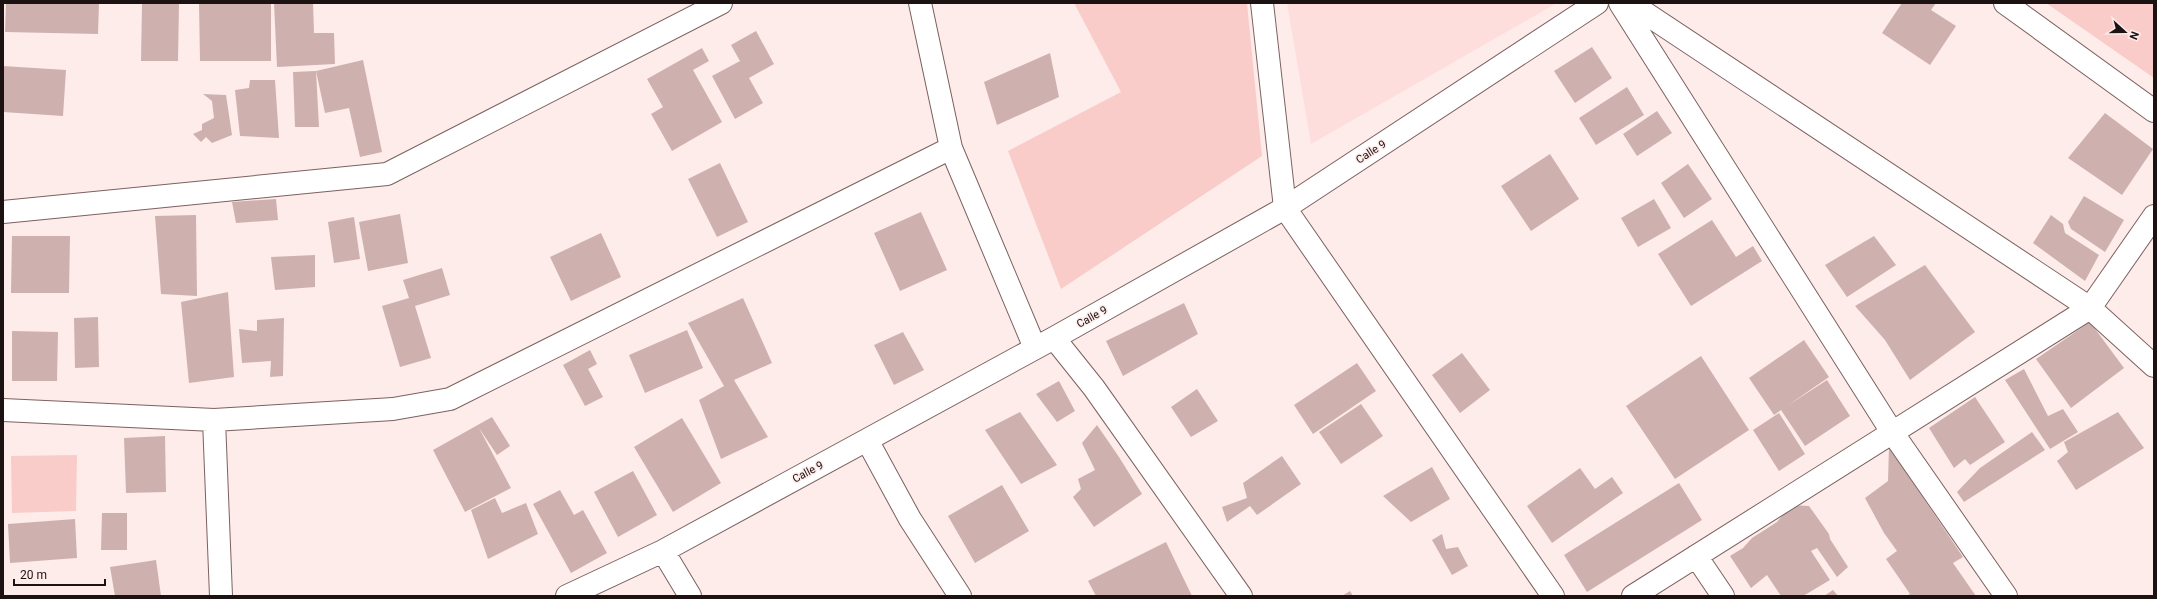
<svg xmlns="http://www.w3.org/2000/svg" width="2157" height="599" font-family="Roboto,sans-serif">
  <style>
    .built { fill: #fddedc }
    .green { fill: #f9ccc9 }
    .building { fill: #ceb1af }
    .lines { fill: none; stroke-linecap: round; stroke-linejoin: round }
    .minor-casing { stroke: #7b615f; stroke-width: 24 }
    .minor { stroke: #fff; stroke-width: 22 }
    .labels { text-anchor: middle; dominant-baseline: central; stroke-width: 3; stroke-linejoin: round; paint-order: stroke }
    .street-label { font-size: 11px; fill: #1c1212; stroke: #feecea }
  </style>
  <rect width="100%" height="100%" fill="#feecea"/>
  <path class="built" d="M 1287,3 L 1557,3 L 1311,144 Z"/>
  <path class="green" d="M 1074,3 L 1247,3 L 1262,156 L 1061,289 L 1008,151 L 1121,92 Z
    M 2046,3 L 2154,3 L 2154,78 Z
    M 77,455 L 76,511 L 12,513 L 11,456 Z"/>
  <path class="building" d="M 6,3 L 99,3 L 98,34 L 5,32 Z
    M 142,3 L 179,3 L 178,61 L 141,61 Z
    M 199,3 L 271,3 L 271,61 L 200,61 Z
    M 274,3 L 313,3 L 314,33 L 334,33 L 335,64 L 277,67 Z
    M 1902,3 L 1936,3 L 1931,10 L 1956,26 L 1930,65 L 1882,33 Z
    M 756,31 L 774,64 L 749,78 L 763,103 L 735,119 L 712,76 L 740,61 L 731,45 Z
    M 1592,47 L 1612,78 L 1575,103 L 1554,71 Z
    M 702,48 L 709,61 L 693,70 L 722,122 L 672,151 L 651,114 L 663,107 L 647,79 Z
    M 1050,53 L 1059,97 L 997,125 L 984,82 Z
    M 363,60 L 382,152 L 360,157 L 349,108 L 325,113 L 316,71 Z
    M 3,66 L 66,70 L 63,116 L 3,112 Z
    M 316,71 L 319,127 L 295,127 L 293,72 Z
    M 250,80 L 275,80 L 279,138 L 240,136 L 235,90 L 249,88 Z
    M 1627,87 L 1644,115 L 1596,145 L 1579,118 Z
    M 203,94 L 226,95 L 232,135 L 212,143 L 206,137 L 201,142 L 193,134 L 202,130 L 202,124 L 214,118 L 212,101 Z
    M 1657,111 L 1672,133 L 1637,156 L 1623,134 Z
    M 2105,113 L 2153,149 L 2122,195 L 2068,158 Z
    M 1550,154 L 1579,199 L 1531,231 L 1501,186 Z
    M 720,163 L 748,222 L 717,237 L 688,179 Z
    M 1688,164 L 1712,199 L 1684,218 L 1661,183 Z
    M 2084,196 L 2124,220 L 2105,252 L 2071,229 L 2068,222 Z
    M 276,199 L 278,220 L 236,223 L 232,202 Z
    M 1654,199 L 1671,228 L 1638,247 L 1621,218 Z
    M 921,212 L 947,270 L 900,291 L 874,233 Z
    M 400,214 L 408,263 L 368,271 L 359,222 Z
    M 196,215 L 197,296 L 161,294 L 155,216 Z
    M 2051,215 L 2063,224 L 2065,233 L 2099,255 L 2085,281 L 2033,243 Z
    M 354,217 L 360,259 L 334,263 L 328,222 Z
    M 1712,220 L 1736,257 L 1753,246 L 1762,261 L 1691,306 L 1658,254 Z
    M 601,233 L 621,277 L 571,301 L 550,257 Z
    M 12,236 L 70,236 L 69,293 L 11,293 Z
    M 1874,236 L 1896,265 L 1847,297 L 1825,265 Z
    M 315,255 L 315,287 L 275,290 L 271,257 Z
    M 1925,265 L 1975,332 L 1910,380 L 1885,340 L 1855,306 Z
    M 442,268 L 450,295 L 415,306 L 431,358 L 400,367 L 382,306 L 409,298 L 403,280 Z
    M 228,292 L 234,377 L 189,383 L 181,302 Z
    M 743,298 L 772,363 L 734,380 L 768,437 L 721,459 L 699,400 L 724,386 L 688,323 Z
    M 1184,303 L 1198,334 L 1123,376 L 1106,341 Z
    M 98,317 L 99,367 L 75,368 L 74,318 Z
    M 284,318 L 283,376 L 270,377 L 271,361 L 242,363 L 239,329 L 257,331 L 257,320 Z
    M 2090,322 L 2124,368 L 2071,408 L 2036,359 Z
    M 687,330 L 703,368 L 645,393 L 629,355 Z
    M 12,331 L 58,332 L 57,381 L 12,381 Z
    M 903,332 L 924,370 L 894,385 L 874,345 Z
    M 1804,340 L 1829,377 L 1787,406 L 1827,380 L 1850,416 L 1805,446 L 1781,410 L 1774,415 L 1749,378 Z
    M 590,350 L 597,364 L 588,369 L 603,397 L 585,406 L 563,365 Z
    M 1462,353 L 1490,390 L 1460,413 L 1432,375 Z
    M 1701,356 L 1749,430 L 1675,479 L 1626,406 Z
    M 1357,363 L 1376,391 L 1313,434 L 1294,405 Z
    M 2024,369 L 2048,416 L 2063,409 L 2078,432 L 2050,449 L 2005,380 Z
    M 1059,381 L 1075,411 L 1057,422 L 1036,394 Z
    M 1197,389 L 1218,421 L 1191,437 L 1171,407 Z
    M 1975,397 L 2005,442 L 1970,465 L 1965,459 L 1954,468 L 1929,428 Z
    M 1361,404 L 1383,436 L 1341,464 L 1319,432 Z
    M 1020,412 L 1057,465 L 1021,484 L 985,430 Z
    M 2118,412 L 2144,448 L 2076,490 L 2057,461 L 2068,452 L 2064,442 Z
    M 1779,413 L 1805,454 L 1779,471 L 1753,430 Z
    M 492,417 L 510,446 L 497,455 L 479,428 L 511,488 L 465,512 L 433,450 Z
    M 682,418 L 721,483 L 673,512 L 634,447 Z
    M 1097,425 L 1119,457 L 1142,494 L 1094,527 L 1073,497 L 1081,489 L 1078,479 L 1095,470 L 1082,443 Z
    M 2032,432 L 2045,450 L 1964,502 L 1957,492 L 1980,468 Z
    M 165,436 L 166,492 L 126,493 L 124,438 Z
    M 1889,447 L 1963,557 L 1953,563 L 1976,596 L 1906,596 L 1910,594 L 1886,559 L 1897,551 L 1884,533 L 1865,498 L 1888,481 Z
    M 1282,456 L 1301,484 L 1257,515 L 1250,506 L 1227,522 L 1222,507 L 1247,498 L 1243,483 Z
    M 1432,467 L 1450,499 L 1411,522 L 1383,496 Z
    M 1580,468 L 1595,489 L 1612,477 L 1623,493 L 1552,543 L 1527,506 Z
    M 633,471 L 657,515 L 618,537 L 594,492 Z
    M 1679,483 L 1702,520 L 1587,592 L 1564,555 Z
    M 1002,485 L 1029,531 L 975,563 L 948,516 Z
    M 560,490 L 574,515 L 583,510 L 607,553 L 571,573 L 533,504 Z
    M 495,498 L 502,513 L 526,503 L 538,534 L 488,559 L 471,510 Z
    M 1791,505 L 1809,506 L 1829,534 L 1830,539 L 1848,567 L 1837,577 L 1817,548 L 1811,551 L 1830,580 L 1803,596 L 1781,596 L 1767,575 L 1751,588 L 1730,556 L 1743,548 L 1752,538 L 1777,522 Z
    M 102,513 L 127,513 L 127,550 L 101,550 Z
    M 75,519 L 77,558 L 10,563 L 8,524 Z
    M 1442,534 L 1446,549 L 1458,547 L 1468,566 L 1452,575 L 1432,540 Z
    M 1166,542 L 1192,596 L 1096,596 L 1088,581 Z
    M 156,560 L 161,596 L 115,596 L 110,567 Z
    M 1833,590 L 1838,596 L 1824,596 Z
    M 1350,591 L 1353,596 L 1342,596 Z"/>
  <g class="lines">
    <defs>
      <path id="minor" d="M 920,3 L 951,148 L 1035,348
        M 1262,3 L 1285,208 L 1553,596
        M 1620,3 L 1892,432 L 2006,596
        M 1630,3 L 2090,308 L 2154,366
        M 2005,3 L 2154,111
        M 3,212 L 387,174 L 721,3
        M 1054,338 L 1094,388 L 1241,596
        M 3,410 L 214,420 L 393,409 L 450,399 L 951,148
        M 214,420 L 221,596
        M 867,440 L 910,519 L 960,596
        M 663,551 L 690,596
        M 1696,556 L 1723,596
        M 567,596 L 663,551 L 1054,338 L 1285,208 L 1597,3
        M 1633,596 L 2090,308 L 2154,216"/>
    </defs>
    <use href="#minor" class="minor-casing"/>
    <use href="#minor" class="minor"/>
  </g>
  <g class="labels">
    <g class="street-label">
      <text transform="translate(1371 152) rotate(-33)">Calle 9</text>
      <text transform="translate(1092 317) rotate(-29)">Calle 9</text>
      <text transform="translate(808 472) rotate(-28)">Calle 9</text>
    </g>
  </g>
  <rect width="2157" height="599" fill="none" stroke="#1c1212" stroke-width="8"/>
  <g transform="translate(2125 32) rotate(111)" stroke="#feecea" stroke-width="3" paint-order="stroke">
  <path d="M0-3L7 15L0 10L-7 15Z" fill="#1c1212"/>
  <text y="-6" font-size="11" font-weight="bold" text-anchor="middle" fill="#1c1212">N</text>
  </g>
  <path d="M14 579v6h91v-6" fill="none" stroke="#1c1212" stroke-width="2"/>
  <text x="20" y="579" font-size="12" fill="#1c1212" stroke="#feecea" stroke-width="3" paint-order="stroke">20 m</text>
</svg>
